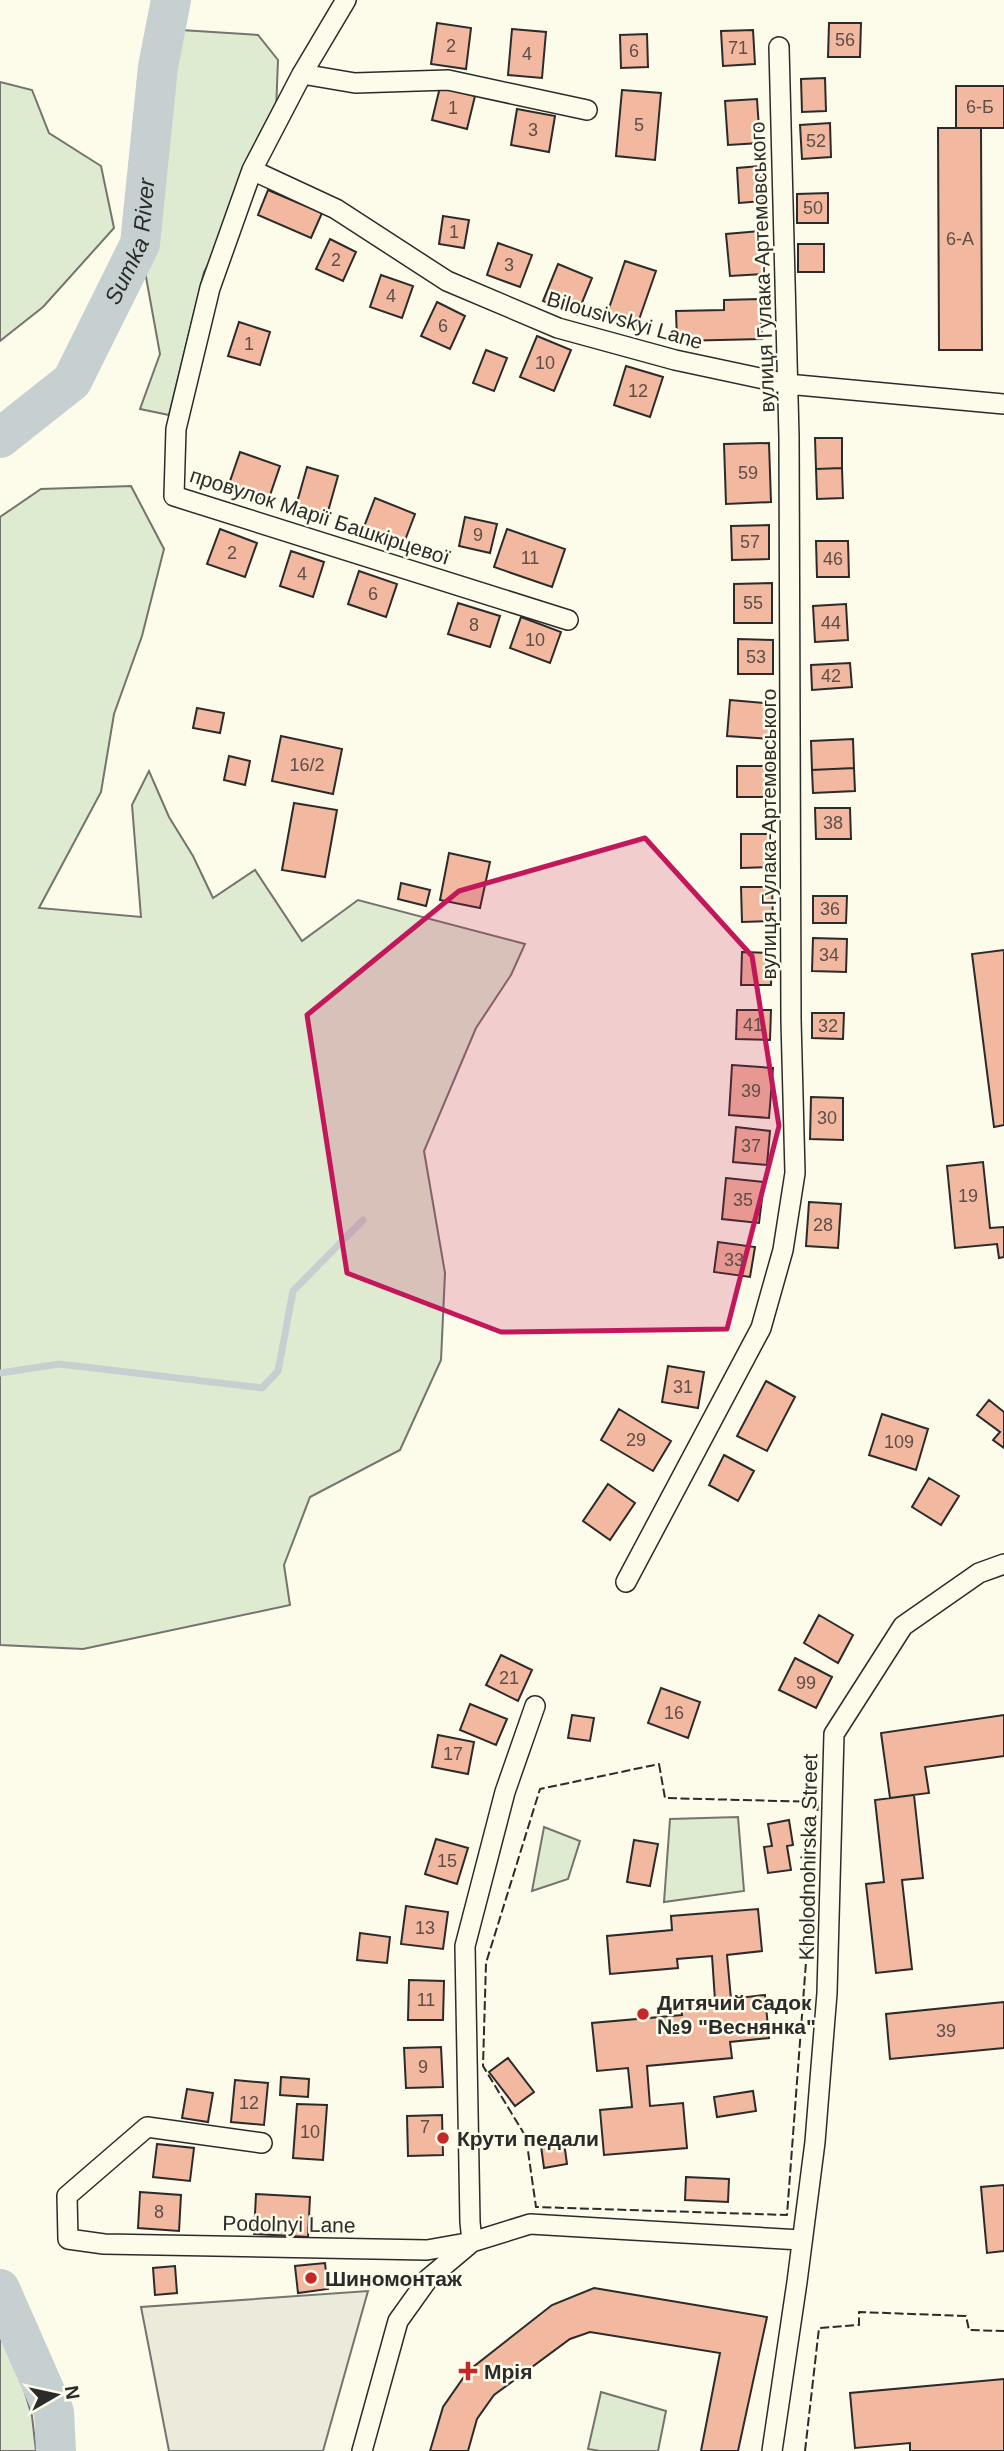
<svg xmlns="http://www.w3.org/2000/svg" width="1004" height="2451" font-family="Helvetica,sans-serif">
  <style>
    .green { fill: #deebd1; stroke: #74746e; stroke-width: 2 }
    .parking { fill: #eceadb; stroke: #74746e; stroke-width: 2 }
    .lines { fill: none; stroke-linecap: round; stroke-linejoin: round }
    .stream { stroke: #c7d0d0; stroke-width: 7 }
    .river { stroke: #c7d0d0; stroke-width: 40 }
    .building { fill: #f2b8a0; stroke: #2b2b2b; stroke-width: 2 }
    .street-casing { stroke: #2b2b2b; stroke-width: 22 }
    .street { stroke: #fdfbea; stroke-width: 19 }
    .fence { stroke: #2b2b2b; stroke-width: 2; stroke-dasharray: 9 3.5; stroke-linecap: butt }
    .marked { fill: #c2185b; fill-opacity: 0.2; stroke: #c2185b; stroke-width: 5; stroke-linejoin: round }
    .poi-dot { fill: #c62828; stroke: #fdfbea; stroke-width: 2.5 }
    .labels { text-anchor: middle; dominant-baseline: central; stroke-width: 5; stroke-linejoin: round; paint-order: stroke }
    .number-label { font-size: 18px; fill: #5d4e48 }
    .street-label { font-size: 21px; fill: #2b2b2b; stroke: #fdfbea }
    .poi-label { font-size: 21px; font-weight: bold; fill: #2b2b2b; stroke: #fdfbea; text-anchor: start }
    .water-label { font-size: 23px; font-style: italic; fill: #2b2b2b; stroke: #fdfbea }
  </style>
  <rect width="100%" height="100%" fill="#fdfbea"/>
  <path class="green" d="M 165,29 L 258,35 L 278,60 L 275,137 L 204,272 L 169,415 L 140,409 L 160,354 L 140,244 L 158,67 Z
    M 0,82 L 32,90 L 49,133 L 101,166 L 114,228 L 43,307 L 0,341 Z
    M 131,486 L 164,549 L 142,636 L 114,714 L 101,792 L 39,908 L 141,917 L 132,805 L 149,771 L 169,817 L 193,856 L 213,898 L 255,870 L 302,941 L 358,900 L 525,944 L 511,975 L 476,1028 L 424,1151 L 445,1273 L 441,1360 L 400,1450 L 310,1497 L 284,1565 L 290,1605 L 83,1649 L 0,1645 L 0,517 L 41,489 Z
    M 738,1817 L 744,1891 L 664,1902 L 670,1819 Z
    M 544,1827 L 580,1841 L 568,1879 L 532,1891 Z
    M 0,2310 L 32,2416 L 36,2451 L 0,2451 Z
    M 601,2392 L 666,2411 L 658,2451 L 600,2451 L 588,2449 Z"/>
  <path class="parking" d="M 368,2291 L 323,2451 L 169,2451 L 141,2307 Z"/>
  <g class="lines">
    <path class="stream" d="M 0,1373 L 59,1364 L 262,1388 L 278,1371 L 293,1291 L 363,1220"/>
    <g class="river">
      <path id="s1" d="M 0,438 L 72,381 L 140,244 L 158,67 L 171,0"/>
      <path d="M 0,2289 L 54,2412 L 56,2451"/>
    </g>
  </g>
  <path class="building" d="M 437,23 L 471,28 L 466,69 L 431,64 Z
    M 829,23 L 861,23 L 860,57 L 828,57 Z
    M 512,29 L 546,32 L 542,78 L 508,75 Z
    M 753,30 L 755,64 L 723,66 L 721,31 Z
    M 647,34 L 648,67 L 621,68 L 620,35 Z
    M 825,78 L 826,111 L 802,112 L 801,79 Z
    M 956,86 L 1004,86 L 1004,128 L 956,128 Z
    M 440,87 L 475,96 L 467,129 L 432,120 Z
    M 622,90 L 661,93 L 655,160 L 616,156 Z
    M 757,99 L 760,143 L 728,145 L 725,101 Z
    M 517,109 L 555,116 L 549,152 L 511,145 Z
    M 830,123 L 831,157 L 802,159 L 800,125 Z
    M 938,128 L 981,128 L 982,350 L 939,350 Z
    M 760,166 L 763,201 L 739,203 L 737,168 Z
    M 268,190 L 322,213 L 311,238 L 258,215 Z
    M 828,193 L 828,223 L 797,223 L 797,194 Z
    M 443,216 L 469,220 L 464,248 L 439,244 Z
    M 760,231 L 764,274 L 730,276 L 726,234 Z
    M 330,239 L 356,252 L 343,281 L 316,269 Z
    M 498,243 L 532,255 L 520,287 L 487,275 Z
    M 798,244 L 824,244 L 824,272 L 798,272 Z
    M 625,261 L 656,271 L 635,331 L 605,320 Z
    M 558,264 L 592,278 L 577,315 L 543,301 Z
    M 381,275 L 413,286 L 402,318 L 370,307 Z
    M 760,299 L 762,339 L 677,341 L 676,311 L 724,310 L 724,300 Z
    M 437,302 L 465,316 L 450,349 L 421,336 Z
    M 239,322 L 270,332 L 260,365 L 228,356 Z
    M 537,336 L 571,350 L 554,391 L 520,377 Z
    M 486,350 L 507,358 L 494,391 L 473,383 Z
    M 626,366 L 663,377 L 650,417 L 614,405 Z
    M 815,438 L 842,438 L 842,468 L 816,469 Z
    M 769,443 L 771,502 L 726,504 L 724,444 Z
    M 240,452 L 280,466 L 268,501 L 228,487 Z
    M 307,467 L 338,476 L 327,515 L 296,506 Z
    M 842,468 L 843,498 L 817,499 L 816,469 Z
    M 375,498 L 415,514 L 402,548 L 362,532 Z
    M 465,517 L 497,524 L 490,553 L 459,546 Z
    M 769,525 L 769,559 L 732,560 L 731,526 Z
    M 220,529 L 257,543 L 245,577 L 207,564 Z
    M 507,529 L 565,549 L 552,587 L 494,567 Z
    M 816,541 L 848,541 L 849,577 L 817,577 Z
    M 291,551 L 324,562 L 313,597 L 280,586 Z
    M 359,571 L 397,584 L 386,617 L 348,604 Z
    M 772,583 L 772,623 L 734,623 L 734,584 Z
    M 458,603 L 500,616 L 490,647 L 448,634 Z
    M 846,604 L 848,640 L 815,642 L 813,606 Z
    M 521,617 L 561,632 L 550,663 L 510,648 Z
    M 738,639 L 773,640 L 773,674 L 738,674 Z
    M 850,663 L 852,687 L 812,690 L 811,665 Z
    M 730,700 L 774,704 L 772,739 L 727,736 Z
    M 197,708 L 224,713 L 220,733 L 193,728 Z
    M 281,736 L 342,749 L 333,794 L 272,781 Z
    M 853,739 L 854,768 L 812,770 L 811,741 Z
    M 229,756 L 250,761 L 245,785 L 224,780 Z
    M 737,766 L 774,766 L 774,797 L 737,797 Z
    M 854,768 L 855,791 L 813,793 L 812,770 Z
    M 294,803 L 337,810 L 325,877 L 282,870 Z
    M 815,808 L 850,808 L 851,839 L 816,839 Z
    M 741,834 L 770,834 L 770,867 L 741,868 Z
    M 449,853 L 490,862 L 480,908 L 440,900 Z
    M 401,883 L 430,890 L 426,906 L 398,899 Z
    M 741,887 L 772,887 L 773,921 L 742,922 Z
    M 813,896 L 847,896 L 846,923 L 813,923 Z
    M 813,938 L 847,939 L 846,972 L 812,971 Z
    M 1004,950 L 1004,1125 L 994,1127 L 972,954 Z
    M 742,952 L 772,953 L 771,985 L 741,985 Z
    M 737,1010 L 771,1010 L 770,1040 L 736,1039 Z
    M 812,1013 L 844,1013 L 843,1039 L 812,1038 Z
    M 732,1065 L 773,1068 L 769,1118 L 729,1115 Z
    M 811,1097 L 843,1098 L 843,1140 L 810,1139 Z
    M 736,1127 L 770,1131 L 767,1165 L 733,1162 Z
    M 983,1162 L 990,1228 L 1004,1227 L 1004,1257 L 999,1258 L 997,1244 L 955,1248 L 947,1166 Z
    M 726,1178 L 764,1182 L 759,1223 L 722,1219 Z
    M 809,1202 L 841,1204 L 838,1248 L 806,1246 Z
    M 718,1242 L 755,1247 L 750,1277 L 714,1272 Z
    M 668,1366 L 704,1372 L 698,1408 L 662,1402 Z
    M 766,1381 L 795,1397 L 767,1451 L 737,1436 Z
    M 989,1400 L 1004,1412 L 1004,1448 L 993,1440 L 1000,1432 L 977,1415 Z
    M 619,1409 L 671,1441 L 653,1471 L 601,1440 Z
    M 882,1414 L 928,1429 L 916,1470 L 869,1455 Z
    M 724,1455 L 754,1471 L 738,1501 L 709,1485 Z
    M 929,1478 L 959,1496 L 941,1525 L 912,1507 Z
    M 608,1484 L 635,1503 L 610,1540 L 583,1521 Z
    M 819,1615 L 853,1635 L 838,1663 L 804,1643 Z
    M 501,1655 L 532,1670 L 518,1701 L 486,1685 Z
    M 795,1658 L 832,1677 L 816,1708 L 779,1690 Z
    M 661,1688 L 700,1702 L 688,1738 L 648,1723 Z
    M 470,1704 L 507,1719 L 496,1745 L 460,1730 Z
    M 572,1715 L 594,1718 L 590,1741 L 568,1738 Z
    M 1004,1715 L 1004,1756 L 925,1767 L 929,1793 L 890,1798 L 881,1733 Z
    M 438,1735 L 474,1742 L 468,1774 L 432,1767 Z
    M 914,1795 L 923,1878 L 902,1880 L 912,1969 L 876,1973 L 866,1884 L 884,1882 L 875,1800 Z
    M 789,1820 L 793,1845 L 787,1846 L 791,1870 L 768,1873 L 764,1847 L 772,1846 L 768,1824 Z
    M 436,1839 L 468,1848 L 457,1884 L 425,1874 Z
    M 634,1840 L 658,1844 L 650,1886 L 627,1882 Z
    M 406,1906 L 448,1912 L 443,1949 L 401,1944 Z
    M 758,1909 L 762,1951 L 727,1955 L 731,1999 L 765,1995 L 769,2038 L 730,2042 L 732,2058 L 647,2066 L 650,2106 L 683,2103 L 687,2148 L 604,2155 L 600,2110 L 632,2107 L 628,2068 L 597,2071 L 592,2023 L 682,2015 L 681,2003 L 715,2000 L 712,1956 L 677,1959 L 678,1968 L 610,1974 L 607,1936 L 672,1930 L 671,1916 Z
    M 360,1933 L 390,1937 L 387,1963 L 357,1960 Z
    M 409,1980 L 444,1981 L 443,2020 L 408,2020 Z
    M 1004,2002 L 1004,2048 L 890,2059 L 886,2014 Z
    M 441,2047 L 443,2087 L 406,2088 L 404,2048 Z
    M 508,2058 L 534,2092 L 515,2106 L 489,2072 Z
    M 281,2077 L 309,2079 L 308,2097 L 280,2095 Z
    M 235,2080 L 268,2083 L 264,2125 L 231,2122 Z
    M 187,2089 L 213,2093 L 208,2122 L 182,2118 Z
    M 753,2091 L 756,2111 L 717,2117 L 714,2097 Z
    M 297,2104 L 327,2105 L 323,2160 L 293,2158 Z
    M 442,2115 L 443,2155 L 408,2156 L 407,2116 Z
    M 564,2142 L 567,2164 L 544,2168 L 541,2146 Z
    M 157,2144 L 194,2148 L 190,2181 L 153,2177 Z
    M 686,2177 L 729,2179 L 728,2202 L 685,2200 Z
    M 1004,2185 L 1004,2251 L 987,2253 L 981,2187 Z
    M 140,2192 L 181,2195 L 179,2231 L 138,2228 Z
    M 256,2194 L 310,2197 L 308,2237 L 254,2234 Z
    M 325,2263 L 328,2289 L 298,2293 L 295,2266 Z
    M 175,2266 L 177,2293 L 155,2295 L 153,2268 Z
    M 594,2288 L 767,2317 L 738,2451 L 701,2451 L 720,2353 L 590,2332 L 570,2339 L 494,2395 L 477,2419 L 468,2451 L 430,2451 L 443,2407 L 468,2371 L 552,2305 Z
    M 1004,2379 L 1004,2451 L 910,2451 L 910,2443 L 855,2448 L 850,2393 Z"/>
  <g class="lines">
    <defs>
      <path id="street" d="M 346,0 L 302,74 L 252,170 L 336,209 L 447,281 L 558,328 L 675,360 L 787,384 L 1004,404
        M 302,74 L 355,83 L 448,80 L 587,110
        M 252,170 L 210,288 L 176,429 L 174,496 L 568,620
        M 626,1582 L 761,1328 L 783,1250 L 795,1173 L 791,1020 L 789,437 L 779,47
        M 262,2143 L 147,2127 L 67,2196 L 68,2239 L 104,2244 L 427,2250 L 472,2242 L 470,2222 L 465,1946 L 505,1792 L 535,1706
        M 362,2451 L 398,2321 L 428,2279 L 472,2242 L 530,2224 L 801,2240
        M 772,2451 L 797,2282 L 815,2142 L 827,1993 L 834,1734 L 903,1626 L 979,1573 L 1004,1564"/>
    </defs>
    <use href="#street" class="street-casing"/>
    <use href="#street" class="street"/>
    <path class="fence" d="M 659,1764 L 665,1798 L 818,1802 L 787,2215 L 536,2207 L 526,2137 L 483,2066 L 486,1963 L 540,1789 Z
      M 805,2451 L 819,2328 L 859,2325 L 859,2312 L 966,2316 L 969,2330 L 1004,2331"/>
  </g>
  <path class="marked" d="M 645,838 L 752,956 L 779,1126 L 727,1329 L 501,1332 L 347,1273 L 307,1015 L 459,891 Z"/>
  <g class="poi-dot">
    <circle cx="643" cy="2014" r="7"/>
    <circle cx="443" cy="2138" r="7"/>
    <circle cx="311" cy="2278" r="7"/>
    <path d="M464.5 2360.5h7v7h7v7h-7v7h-7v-7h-7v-7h7z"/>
  </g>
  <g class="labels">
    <g class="number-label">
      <text x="845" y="40">56</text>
      <text x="451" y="46">2</text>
      <text x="738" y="48">71</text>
      <text x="634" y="51">6</text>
      <text x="527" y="54">4</text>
      <text x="980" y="107">6-Б</text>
      <text x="453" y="108">1</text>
      <text x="639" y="125">5</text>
      <text x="533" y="130">3</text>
      <text x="816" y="141">52</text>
      <text x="813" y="208">50</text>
      <text x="454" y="232">1</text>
      <text x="960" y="239">6-А</text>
      <text x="336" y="260">2</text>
      <text x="509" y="265">3</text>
      <text x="391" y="296">4</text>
      <text x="443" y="326">6</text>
      <text x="249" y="344">1</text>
      <text x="545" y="363">10</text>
      <text x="638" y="391">12</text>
      <text x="748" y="473">59</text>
      <text x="478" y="535">9</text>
      <text x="750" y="542">57</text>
      <text x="232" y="553">2</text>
      <text x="530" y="558">11</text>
      <text x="833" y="559">46</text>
      <text x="302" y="574">4</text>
      <text x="373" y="594">6</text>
      <text x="753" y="603">55</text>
      <text x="831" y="623">44</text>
      <text x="474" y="625">8</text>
      <text x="535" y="640">10</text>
      <text x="756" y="657">53</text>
      <text x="831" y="676">42</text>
      <text x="307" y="765">16/2</text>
      <text x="833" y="823">38</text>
      <text x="830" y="909">36</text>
      <text x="829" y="955">34</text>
      <text x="753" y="1025">41</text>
      <text x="828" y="1026">32</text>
      <text x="751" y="1091">39</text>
      <text x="827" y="1118">30</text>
      <text x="751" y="1146">37</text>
      <text x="968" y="1196">19</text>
      <text x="743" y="1200">35</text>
      <text x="823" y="1225">28</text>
      <text x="734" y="1260">33</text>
      <text x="683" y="1387">31</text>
      <text x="636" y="1440">29</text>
      <text x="899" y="1442">109</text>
      <text x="509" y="1678">21</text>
      <text x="806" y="1683">99</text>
      <text x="674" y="1713">16</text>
      <text x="453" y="1754">17</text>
      <text x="447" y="1861">15</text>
      <text x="425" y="1928">13</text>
      <text x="426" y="2000">11</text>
      <text x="946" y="2031">39</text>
      <text x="423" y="2067">9</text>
      <text x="249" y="2103">12</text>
      <text x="425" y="2127">7</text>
      <text x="310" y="2132">10</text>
      <text x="159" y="2212">8</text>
    </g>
    <g class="street-label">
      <text transform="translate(762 267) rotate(-92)">вулиця Гулака-Артемовського</text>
      <text transform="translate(625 320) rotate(16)">Bilousivskyi Lane</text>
      <text transform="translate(320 516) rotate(18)">провулок Марії Башкірцевої</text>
      <text transform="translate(768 834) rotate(-90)">вулиця Гулака-Артемовського</text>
      <text transform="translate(808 1857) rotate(-89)">Kholodnohirska Street</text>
      <text transform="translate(289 2224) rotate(1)">Podolnyi Lane</text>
    </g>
    <g class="poi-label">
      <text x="657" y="2002">Дитячий садок<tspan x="657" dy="24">№9 "Веснянка"</tspan></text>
      <text x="457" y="2138">Крути педали</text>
      <text x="325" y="2278">Шиномонтаж</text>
      <text x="484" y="2371">Мрія</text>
    </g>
    <g class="water-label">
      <text stroke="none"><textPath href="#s1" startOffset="245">Sumka River</textPath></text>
    </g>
  </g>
  <g transform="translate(56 2395) rotate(81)" stroke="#fdfbea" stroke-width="5" paint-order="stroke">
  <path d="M0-5L12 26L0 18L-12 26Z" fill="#2b2b2b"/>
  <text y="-10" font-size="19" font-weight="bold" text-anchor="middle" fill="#2b2b2b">N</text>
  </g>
</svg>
